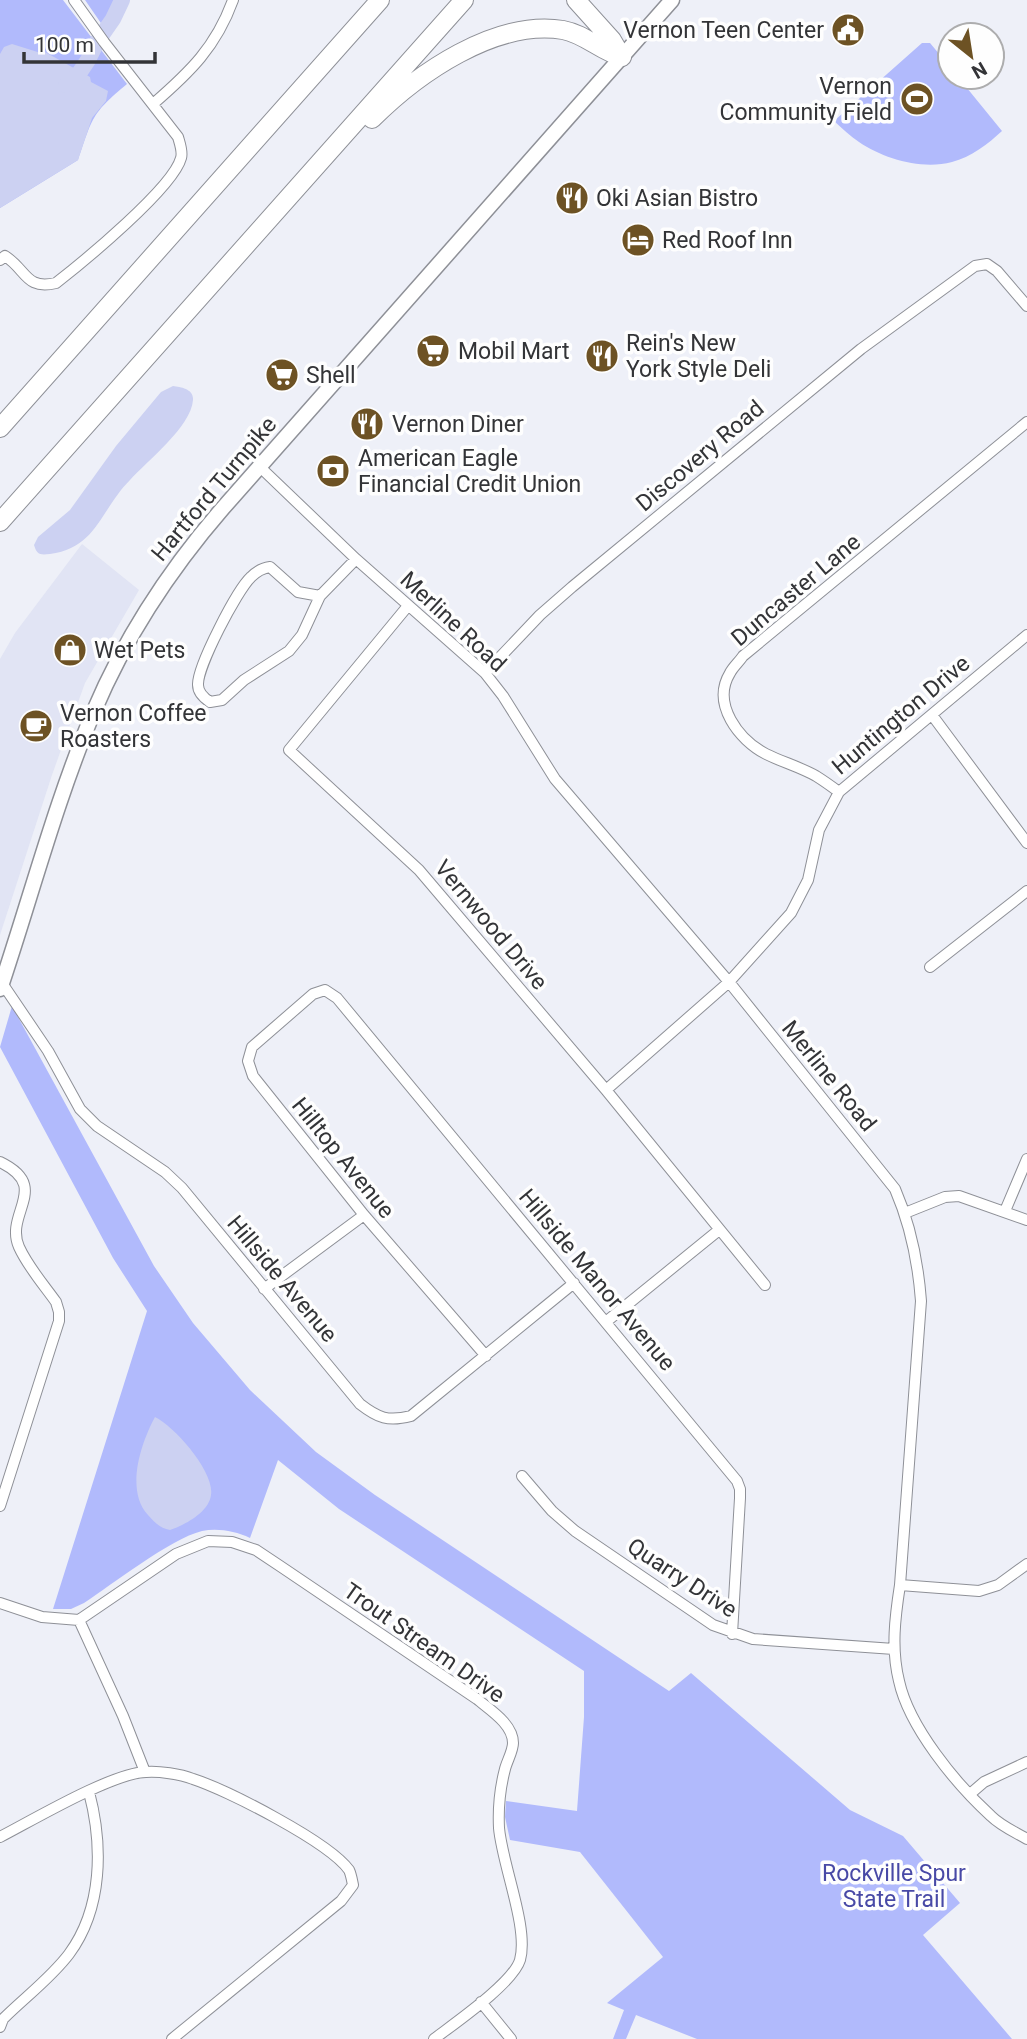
<svg xmlns="http://www.w3.org/2000/svg" width="1027" height="2039" font-family="Roboto,sans-serif">
  <style>
    .built { fill: #e1e4f4 }
    .green { fill: #b1bafc }
    .water { fill: #ccd1f2 }
    .lines { fill: none; stroke-linecap: round; stroke-linejoin: round }
    .river { stroke: #ccd1f2; stroke-width: 16 }
    .street-casing { stroke: #8e9097; stroke-width: 12 }
    .secondary-casing { stroke: #8e9097; stroke-width: 17 }
    .highway-casing { stroke: #8e9097; stroke-width: 20 }
    .street { stroke: #fff; stroke-width: 10 }
    .secondary { stroke: #fff; stroke-width: 14 }
    .highway { stroke: #fff; stroke-width: 18 }
    .labels { text-anchor: middle; dominant-baseline: central; stroke-width: 7; stroke-linejoin: round; paint-order: stroke }
    .poi-label { font-size: 23px; fill: #333437; stroke: #fefefe; text-anchor: start }
    .street-label { font-size: 23px; fill: #333437; stroke: #fefefe }
    .park-label { font-size: 23px; fill: #4849a6; stroke: #fefefe }
  </style>
  <rect width="100%" height="100%" fill="#eef0f8"/>
  <path class="built" d="M 82,544 L 139,590 L 85,683 L 52,775 L 0,935 L 0,659 L 15,633 Z"/>
  <path class="green" d="M 0,0 L 63,0 L 127,84 C 91,114 93,117 78,160 L 0,208 Z
    M 85,0 L 120,0 L 115,16 L 105,29 Z
    M 922,43 L 930,43 L 950,67 L 950,77 L 958,77 L 1002,131 C 988,144 971,157 952,162 C 922,170 884,159 859,142 C 850,136 842,128 834,121 Z
    M 12,1006 L 154,1266 L 193,1323 L 250,1390 L 316,1452 L 375,1495 L 669,1691 L 691,1673 L 850,1810 L 903,1836 L 960,1903 L 923,1935 L 1012,2039 L 697,2039 L 636,2015 L 626,2039 L 613,2039 L 624,2010 L 607,2003 L 663,1957 L 580,1852 L 510,1840 L 505,1817 L 506,1801 L 577,1811 L 584,1717 L 584,1671 L 339,1509 L 278,1460 L 250,1538 C 235,1531 218,1528 202,1531 C 170,1539 113,1584 84,1603 L 71,1609 L 53,1609 L 147,1311 L 113,1258 L 0,1047 Z"/>
  <path class="water" d="M 12,44 L 44,54 L 45,52 L 90,77 L 91,82 L 108,91 L 106,101 L 92,118 L 78,160 L 0,208 L 0,54 L 4,47 Z
    M 173,386 C 181,387 194,389 193,400 C 191,427 147,461 130,480 C 100,510 97,548 50,554 C 40,555 37,555 34,545 L 38,537 L 70,510 L 116,446 L 161,392 Z
    M 155,1417 C 174,1426 215,1472 211,1495 C 209,1512 185,1525 170,1530 C 160,1528 155,1523 148,1515 C 125,1490 141,1443 155,1417 Z"/>
  <g class="lines">
    <path class="river" d="M 66,85 L 80,72 L 88,60 L 97,42 L 113,19 L 122,0"/>
    <defs>
      <path id="street" d="M 153,104 C 190,72 216,47 233,0
        M 0,260 L 5,256 C 27,270 25,290 56,283 C 83,262 173,188 181,158 C 183,152 180,144 178,137 L 104,42 L 74,0
        M 260,467 L 356,559 L 485,673 L 503,696 L 555,779 L 729,982 L 895,1189 C 911,1226 918,1261 921,1301 L 900,1585 C 895,1617 891,1649 899,1681 C 909,1727 956,1784 991,1816 C 1001,1826 1015,1832 1027,1839
        M 320,596 L 298,592 L 270,567 C 262,568 257,571 251,577 C 237,590 197,667 198,685 C 198,693 204,698 210,702 L 222,700 L 244,680 L 289,651 L 302,635 L 320,596 L 356,559
        M 407,607 L 289,750 L 419,870 L 606,1090 L 765,1285
        M 485,673 L 540,615 L 572,587 L 861,349 L 975,266 L 987,264 L 997,271 L 1027,306
        M 932,715 L 1027,843
        M 839,792 C 831,786 824,781 816,776 C 800,767 782,762 766,754 C 739,740 711,704 730,673 C 733,667 739,662 743,656 L 1027,422
        M 930,967 L 1027,891
        M 2,983 L 48,1051 L 80,1109 L 97,1126 L 165,1172 L 182,1188 L 360,1404 C 378,1418 388,1422 411,1416 L 574,1283
        M 606,1090 L 729,982 L 791,913 L 808,880 L 819,830 L 839,792 L 1027,635
        M 0,1162 C 52,1187 4,1213 19,1247 C 28,1267 44,1285 56,1302 L 59,1312 L 59,1321 L 0,1506
        M 1005,1211 L 1027,1159
        M 905,1213 L 945,1197 L 959,1196 L 1027,1220
        M 264,1289 L 364,1215
        M 607,1321 L 719,1230
        M 486,1356 L 364,1215 L 253,1076 L 248,1061 L 252,1047 L 313,994 L 325,990 L 337,998 L 737,1481 L 740,1489 L 740,1498 L 732,1634
        M 522,1476 L 552,1511 L 575,1531 L 713,1625 L 753,1639 L 894,1649
        M 900,1585 L 979,1591 L 998,1585 L 1027,1564
        M 0,1603 L 42,1617 L 79,1620 L 176,1554 L 208,1541 L 232,1542 L 256,1550 L 280,1566 L 477,1699 C 490,1710 513,1724 513,1743 C 513,1751 507,1761 505,1769 C 500,1788 498,1808 499,1828 C 502,1864 529,1928 520,1960 C 513,1983 455,2023 434,2039
        M 79,1620 L 123,1716 L 145,1772
        M 970,1794 L 984,1782 L 1027,1762
        M 0,1837 C 33,1820 112,1773 146,1772 C 159,1771 180,1774 193,1779 C 227,1790 329,1842 349,1870 C 351,1874 352,1880 353,1885 L 341,1901 L 172,2039
        M 481,2002 L 511,2039
        M 0,2027 L 3,2019 C 24,1998 51,1978 69,1954 C 103,1908 103,1845 89,1792"/>
      <path id="secondary" d="M 0,989 C 31,897 56,800 94,711 C 125,638 171,568 223,508 L 672,0"/>
      <path id="highway" d="M 576,0 L 612,40 L 622,57
        M 372,119 C 417,74 495,19 563,30 C 585,34 600,51 622,57
        M 0,428 L 380,0
        M 0,522 L 464,0"/>
    </defs>
    <use href="#street" class="street-casing"/>
    <use href="#secondary" class="secondary-casing"/>
    <use href="#highway" class="highway-casing"/>
    <use href="#street" class="street"/>
    <use href="#secondary" class="secondary"/>
    <use href="#highway" class="highway"/>
  </g>
  <defs>
    <symbol id="civic-disc" viewBox="-11 -11 22 22"><circle r="9.5" fill="#6d5224" stroke="#fefefe"/><path d="M-.6-6.5H3V-4.5H.6V-3L4-1V1h2V6H-6V1h2V-1L-.6-3ZM-1.2 2.5V6h2.4V2.5Z" fill="#fff"/></symbol>
    <symbol id="stadium-disc" viewBox="-11 -11 22 22"><circle r="9.5" fill="#6d5224" stroke="#fefefe"/><path d="M0-5a6.5 5 0 1 0 0 10a6.5 5 0 1 0 0-10ZM-3.5-1.8h7v3.6h-7Z" fill="#fff"/></symbol>
    <symbol id="restaurant-disc" viewBox="-11 -11 22 22"><circle r="9.5" fill="#6d5224" stroke="#fefefe"/><path d="M-5-6h1v4h1v-4h1v4h1v-4h1v5L-1.5 .5V6h-2V.5L-5-1ZM5-6V6H3V1.5H1.5Q1.5-4 5-6Z" fill="#fff"/></symbol>
    <symbol id="hotel-disc" viewBox="-11 -11 22 22"><circle r="9.5" fill="#6d5224" stroke="#fefefe"/><path d="M-6-4.5h1.5V1H6V5H4.5V3h-9V5H-6ZM-4 0a1.8 1.8 0 1 1 3.6 0ZM.5 0V-2.5h3Q6-2.5 6 0Z" fill="#fff"/></symbol>
    <symbol id="supermarket-disc" viewBox="-11 -11 22 22"><circle r="9.5" fill="#6d5224" stroke="#fefefe"/><path d="M-6-5.5h2.5l.6 2H6L4.5 2H-2.5L-4.4-4H-6ZM-1.5 3.2a1.3 1.3 0 1 0 .1 0ZM3 3.2a1.3 1.3 0 1 0 .1 0Z" fill="#fff"/></symbol>
    <symbol id="bank-disc" viewBox="-11 -11 22 22"><circle r="9.5" fill="#6d5224" stroke="#fefefe"/><path d="M-6-4H6V4H-6ZM0-2.3a2.3 2.3 0 1 0 0 4.6a2.3 2.3 0 1 0 0-4.6Z" fill="#fff"/></symbol>
    <symbol id="shop-disc" viewBox="-11 -11 22 22"><circle r="9.5" fill="#6d5224" stroke="#fefefe"/><path d="M-5-2.5h2.3a2.7 3.5 0 0 1 5.4 0H5L5.5 6h-11ZM-1.5-2.5h3a1.5 2.3 0 0 0-3 0Z" fill="#fff"/></symbol>
    <symbol id="cafe-disc" viewBox="-11 -11 22 22"><circle r="9.5" fill="#6d5224" stroke="#fefefe"/><path d="M-5.5-4.5H6V0H3Q3 3.5 0 3.5H-2.5Q-5.5 3.5-5.5 0ZM3-3.2v2h1.7v-2ZM-6 4.5H4V6H-6Z" fill="#fff"/></symbol>
  </defs>
  <g fill-rule="evenodd">
    <use href="#civic-disc" x="829" y="11" width="38" height="38"/>
    <use href="#stadium-disc" x="898" y="80" width="38" height="38"/>
    <use href="#restaurant-disc" x="553" y="179" width="38" height="38"/>
    <use href="#hotel-disc" x="619" y="221" width="38" height="38"/>
    <use href="#supermarket-disc" x="414" y="332" width="38" height="38"/>
    <use href="#restaurant-disc" x="583" y="337" width="38" height="38"/>
    <use href="#supermarket-disc" x="263" y="356" width="38" height="38"/>
    <use href="#restaurant-disc" x="348" y="405" width="38" height="38"/>
    <use href="#bank-disc" x="314" y="452" width="38" height="38"/>
    <use href="#shop-disc" x="51" y="631" width="38" height="38"/>
    <use href="#cafe-disc" x="17" y="707" width="38" height="38"/>
  </g>
  <g class="labels">
    <g class="poi-label">
      <text x="824" y="30" text-anchor="end">Vernon Teen Center</text>
      <text x="892" y="86" text-anchor="end">Vernon<tspan x="892" dy="26">Community Field</tspan></text>
      <text x="596" y="198">Oki Asian Bistro</text>
      <text x="662" y="240">Red Roof Inn</text>
      <text x="626" y="343">Rein's New<tspan x="626" dy="26">York Style Deli</tspan></text>
      <text x="458" y="351">Mobil Mart</text>
      <text x="306" y="375">Shell</text>
      <text x="392" y="424">Vernon Diner</text>
      <text x="358" y="458">American Eagle<tspan x="358" dy="26">Financial Credit Union</tspan></text>
      <text x="94" y="650">Wet Pets</text>
      <text x="60" y="713">Vernon Coffee<tspan x="60" dy="26">Roasters</tspan></text>
    </g>
    <g class="street-label">
      <text transform="translate(700 456) rotate(-40)">Discovery Road</text>
      <text transform="translate(214 489) rotate(-50)">Hartford Turnpike</text>
      <text transform="translate(796 590) rotate(-40)">Duncaster Lane</text>
      <text transform="translate(453 622) rotate(43)">Merline Road</text>
      <text transform="translate(901 715) rotate(-40)">Huntington Drive</text>
      <text transform="translate(491 925) rotate(50)">Vernwood Drive</text>
      <text transform="translate(829 1076) rotate(51)">Merline Road</text>
      <text transform="translate(343 1158) rotate(51)">Hilltop Avenue</text>
      <text transform="translate(282 1279) rotate(50)">Hillside Avenue</text>
      <text transform="translate(597 1280) rotate(50)">Hillside Manor Avenue</text>
      <text transform="translate(682 1578) rotate(33)">Quarry Drive</text>
      <text transform="translate(424 1643) rotate(35)">Trout Stream Drive</text>
    </g>
    <g class="park-label">
      <text x="894" y="1873">Rockville Spur<tspan x="894" dy="26">State Trail</tspan></text>
    </g>
  </g>
  <g transform="translate(971 56) rotate(150)"><circle r="33" fill="#fefefe" stroke="#adadae" stroke-width="2"/>
  <path d="M0-5L12 26L0 18L-12 26Z" fill="#6d5224"/>
  <text y="-10" font-size="19" font-weight="bold" text-anchor="middle" fill="#333437">N</text>
  </g>
  <path d="M24 52v10h131v-10" fill="none" stroke="#333437" stroke-width="3.5"/>
  <text x="35" y="52" font-size="21" fill="#333437" stroke="#fefefe" stroke-width="5" paint-order="stroke">100 m</text>
</svg>
